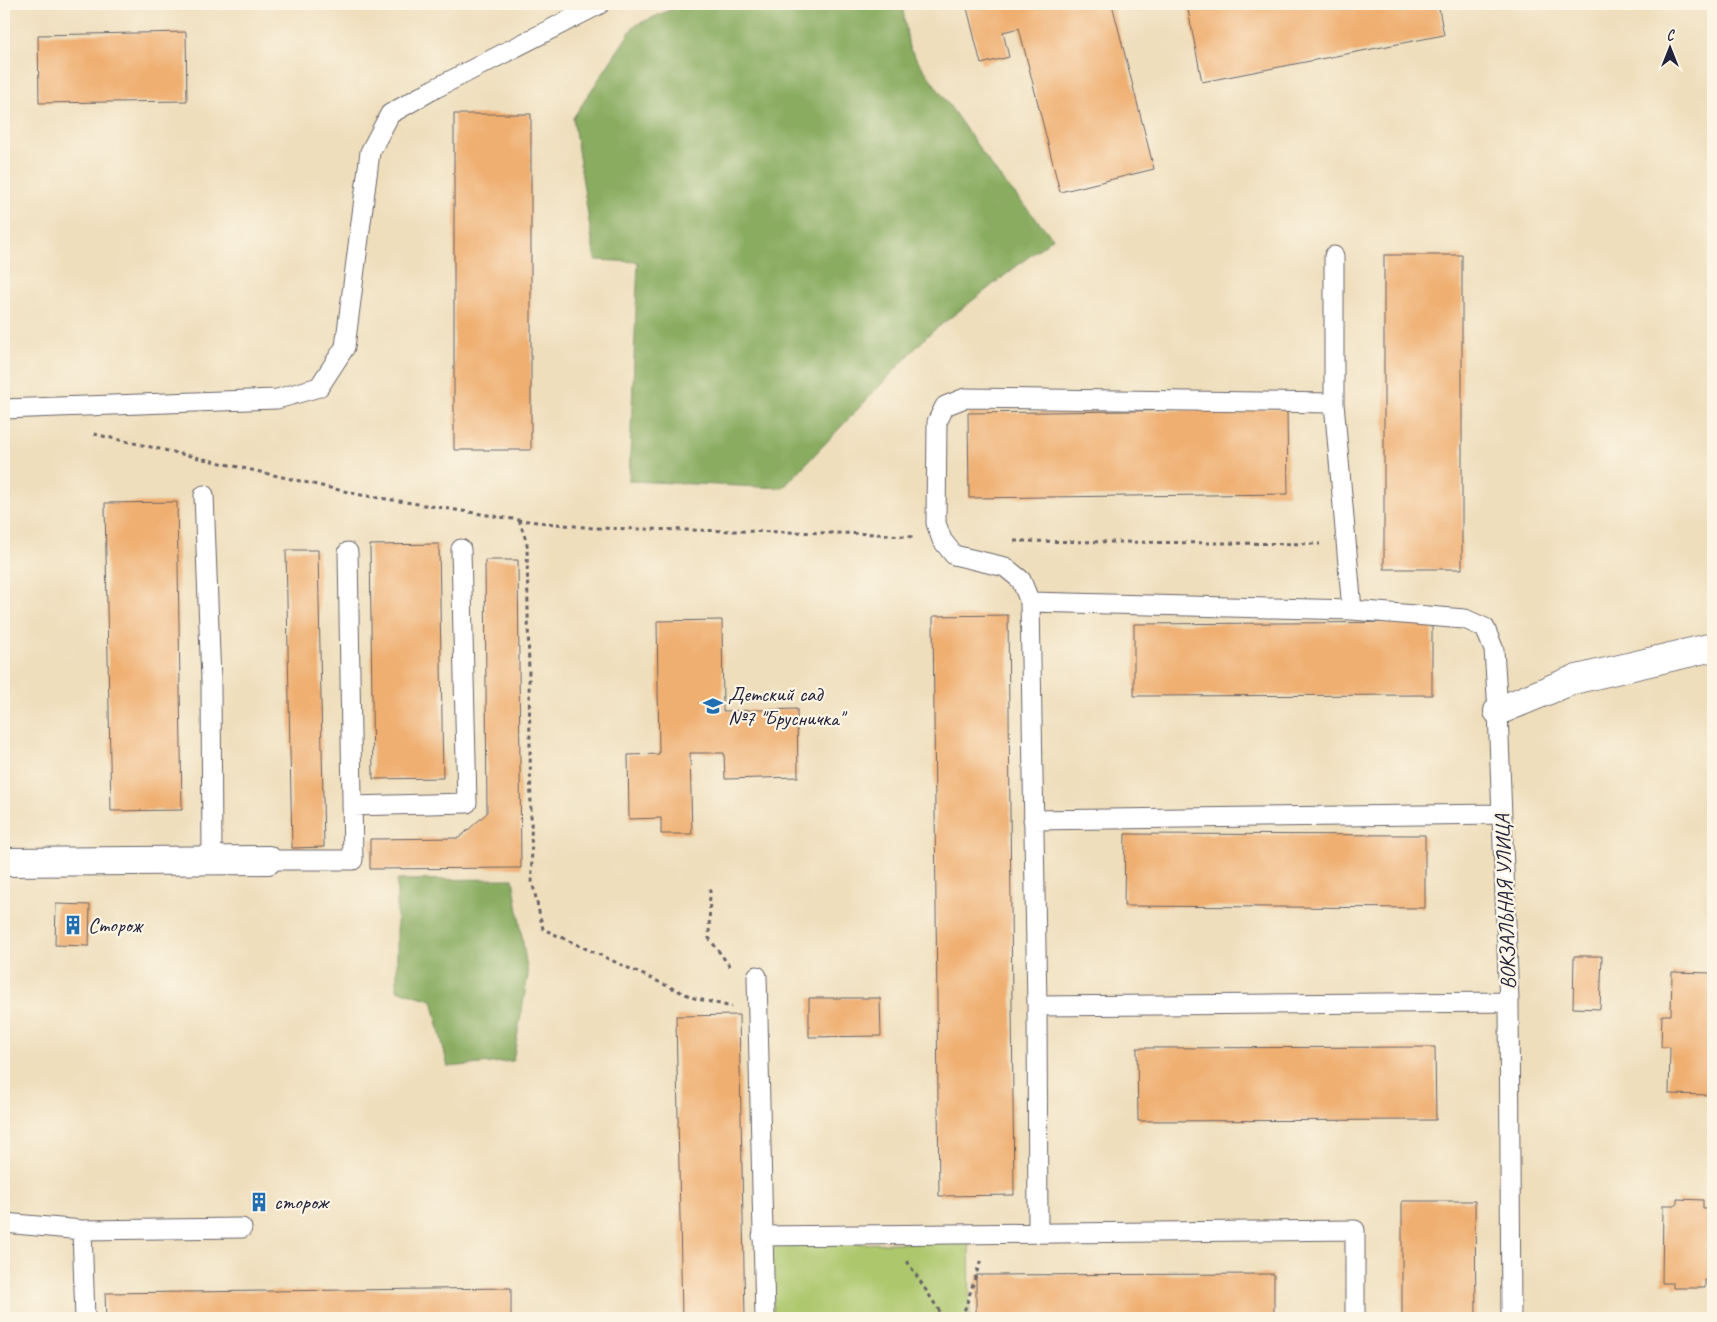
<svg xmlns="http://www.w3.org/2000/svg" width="1717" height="1322" font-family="Caveat,sans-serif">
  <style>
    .green { fill: #acc76c; stroke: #677454 }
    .forest { fill: #89ac60; stroke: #56674e }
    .building { fill: #efaf71 }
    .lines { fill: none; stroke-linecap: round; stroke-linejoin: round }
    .lane-casing { stroke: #696468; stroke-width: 21 }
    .street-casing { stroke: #696468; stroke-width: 30 }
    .path { stroke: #696468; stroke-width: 3; stroke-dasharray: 4 4; stroke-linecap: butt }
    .lane { stroke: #fff; stroke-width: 19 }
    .street { stroke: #fff; stroke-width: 28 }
    .labels { text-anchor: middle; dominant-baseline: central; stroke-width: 4.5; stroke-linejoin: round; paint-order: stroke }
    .poi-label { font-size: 21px; fill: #22223b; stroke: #fcf5e5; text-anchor: start }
    .street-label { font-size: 21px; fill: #22223b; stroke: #fcf5e5 }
  </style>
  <rect width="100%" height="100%" fill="#fcf5e5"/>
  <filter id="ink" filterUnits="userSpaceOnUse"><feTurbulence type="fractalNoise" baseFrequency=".02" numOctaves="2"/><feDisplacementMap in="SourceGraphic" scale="10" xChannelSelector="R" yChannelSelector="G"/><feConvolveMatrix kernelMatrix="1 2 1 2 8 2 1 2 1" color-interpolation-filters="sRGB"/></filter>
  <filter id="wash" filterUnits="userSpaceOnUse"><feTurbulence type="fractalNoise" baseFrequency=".0096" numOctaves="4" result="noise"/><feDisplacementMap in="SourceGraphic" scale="20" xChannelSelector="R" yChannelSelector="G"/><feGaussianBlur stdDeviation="1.12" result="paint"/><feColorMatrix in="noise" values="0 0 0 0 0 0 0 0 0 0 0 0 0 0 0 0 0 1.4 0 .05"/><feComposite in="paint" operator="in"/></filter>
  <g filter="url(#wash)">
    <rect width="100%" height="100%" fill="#eedebc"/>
    <path class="green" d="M 969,1242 L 970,1318 L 773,1318 L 772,1245 Z"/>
    <path class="forest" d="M 683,4 L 902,4 L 909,48 L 998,175 L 1053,238 L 928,335 L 783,488 L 629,481 L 638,262 L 595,260 L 573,118 L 634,26 Z
      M 513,879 L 528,975 L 513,1061 L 448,1067 L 432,1000 L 397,990 L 397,880 Z"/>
    <g id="blocks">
      <path class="building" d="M 966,4 L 1112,4 L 1154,169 L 1060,192 L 1019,28 L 1003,32 L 1009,57 L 981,64 Z
        M 1218,4 L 1438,4 L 1444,35 L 1202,82 L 1188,10 Z
        M 186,32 L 187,101 L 39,103 L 38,35 Z
        M 454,114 L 531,114 L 531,450 L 454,450 Z
        M 1384,255 L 1462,255 L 1462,569 L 1384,569 Z
        M 1287,409 L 1288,494 L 969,498 L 968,413 Z
        M 177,502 L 182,810 L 111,811 L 105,503 Z
        M 439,544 L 443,778 L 373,779 L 370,545 Z
        M 286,550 L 318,550 L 324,847 L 292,848 Z
        M 485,560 L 518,560 L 521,868 L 370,869 L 370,839 L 459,838 L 487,813 Z
        M 1008,615 L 1014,1195 L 939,1196 L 933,616 Z
        M 722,620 L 723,711 L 797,709 L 798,777 L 725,779 L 724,753 L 690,753 L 692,834 L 661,834 L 661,818 L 629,819 L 628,755 L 659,754 L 657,621 Z
        M 1432,622 L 1432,695 L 1134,696 L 1134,624 Z
        M 1125,834 L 1425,835 L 1425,908 L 1124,906 Z
        M 56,904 L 90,905 L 89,946 L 55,945 Z
        M 1574,956 L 1602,956 L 1600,1009 L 1573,1008 Z
        M 1672,972 L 1713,973 L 1713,1095 L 1669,1094 L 1670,1047 L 1661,1047 L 1662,1015 L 1671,1015 Z
        M 809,998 L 880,998 L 881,1036 L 809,1037 Z
        M 739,1015 L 745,1318 L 682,1318 L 676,1016 Z
        M 1435,1047 L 1436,1120 L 1138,1121 L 1137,1048 Z
        M 254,1194 L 264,1194 L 264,1210 L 254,1210 Z
        M 1677,1199 L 1703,1200 L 1703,1208 L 1713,1208 L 1713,1281 L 1705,1280 L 1705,1288 L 1673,1288 L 1673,1283 L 1662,1283 L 1663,1205 L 1677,1205 Z
        M 1402,1201 L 1475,1201 L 1476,1318 L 1402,1318 Z
        M 1274,1274 L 1274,1318 L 976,1318 L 976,1275 Z
        M 511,1288 L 511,1318 L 106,1318 L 105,1293 Z"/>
    </g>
  </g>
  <g filter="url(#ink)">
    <use href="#blocks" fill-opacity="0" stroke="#696468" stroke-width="1"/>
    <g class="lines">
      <defs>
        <path id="lane" d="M 1334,256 L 1334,403
          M 4,409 L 277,399 L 319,387 L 345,347 L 370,152 L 390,114 L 434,89 L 600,4
          M 204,495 L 211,681 L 212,860
          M 1030,602 L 1021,580 L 1005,567 L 954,555 L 942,540 L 936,523 L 937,422 L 945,406 L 965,398 L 1334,403 L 1352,610
          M 352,806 L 467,803 L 461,549
          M 1033,820 L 1501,814
          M 268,860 L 353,860 L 348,552
          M 757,976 L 765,1318
          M 1037,1006 L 1509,1002
          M 4,1223 L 82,1230 L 242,1228
          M 82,1230 L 85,1318
          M 1038,1232 L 1037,1006 L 1030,602 L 1352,610 L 1465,619 L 1485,628 L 1494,650 L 1498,711 L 1509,1002 L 1511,1318
          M 762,1236 L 1355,1230 L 1355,1318"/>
        <path id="street" d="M 1498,711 L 1573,680 L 1713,647
          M 4,862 L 268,860"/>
      </defs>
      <use href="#lane" class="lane-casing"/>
      <use href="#street" class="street-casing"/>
      <path class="path" d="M 94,434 L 361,495 L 519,520 L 593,528 L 879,534 L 913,537
        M 519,520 L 527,543 L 532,881 L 543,929 L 694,998 L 732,1007
        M 1014,541 L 1320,544
        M 710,889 L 709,938 L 731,968
        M 907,1261 L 944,1318
        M 962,1318 L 981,1259"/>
      <use href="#lane" class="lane"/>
      <use href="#street" class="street"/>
    </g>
  </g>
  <defs>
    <symbol id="school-bare" viewBox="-9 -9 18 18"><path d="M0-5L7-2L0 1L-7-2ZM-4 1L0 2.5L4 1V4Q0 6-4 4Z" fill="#1f6fb2" stroke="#fcf5e5" stroke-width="2.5" paint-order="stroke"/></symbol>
    <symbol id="building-bare" viewBox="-9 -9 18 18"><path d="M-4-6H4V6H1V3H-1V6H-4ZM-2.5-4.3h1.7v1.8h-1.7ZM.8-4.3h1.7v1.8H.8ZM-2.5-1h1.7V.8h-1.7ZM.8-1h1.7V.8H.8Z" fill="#1f6fb2" stroke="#fcf5e5" stroke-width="2.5" paint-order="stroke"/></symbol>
  </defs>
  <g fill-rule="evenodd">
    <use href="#school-bare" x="699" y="692" width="28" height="28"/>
    <use href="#building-bare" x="59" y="911" width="28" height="28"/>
    <use href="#building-bare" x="245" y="1188" width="28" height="28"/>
  </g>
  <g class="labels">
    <g class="poi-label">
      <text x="728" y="694">Детский сад<tspan x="728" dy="24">№7 "Брусничка"</tspan></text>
      <text x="88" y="925">Сторож</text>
      <text x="274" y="1202">сторож</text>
    </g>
    <g class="street-label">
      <text transform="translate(1505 902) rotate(-92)">ВОКЗАЛЬНАЯ УЛИЦА</text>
    </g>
  </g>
  <rect width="1717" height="1322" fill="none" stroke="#fcf5e5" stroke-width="20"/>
  <g transform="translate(1670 48)" stroke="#fcf5e5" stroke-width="4" paint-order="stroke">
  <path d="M0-4L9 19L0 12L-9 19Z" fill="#22223b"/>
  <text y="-8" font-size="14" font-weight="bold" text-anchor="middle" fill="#22223b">С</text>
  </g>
</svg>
